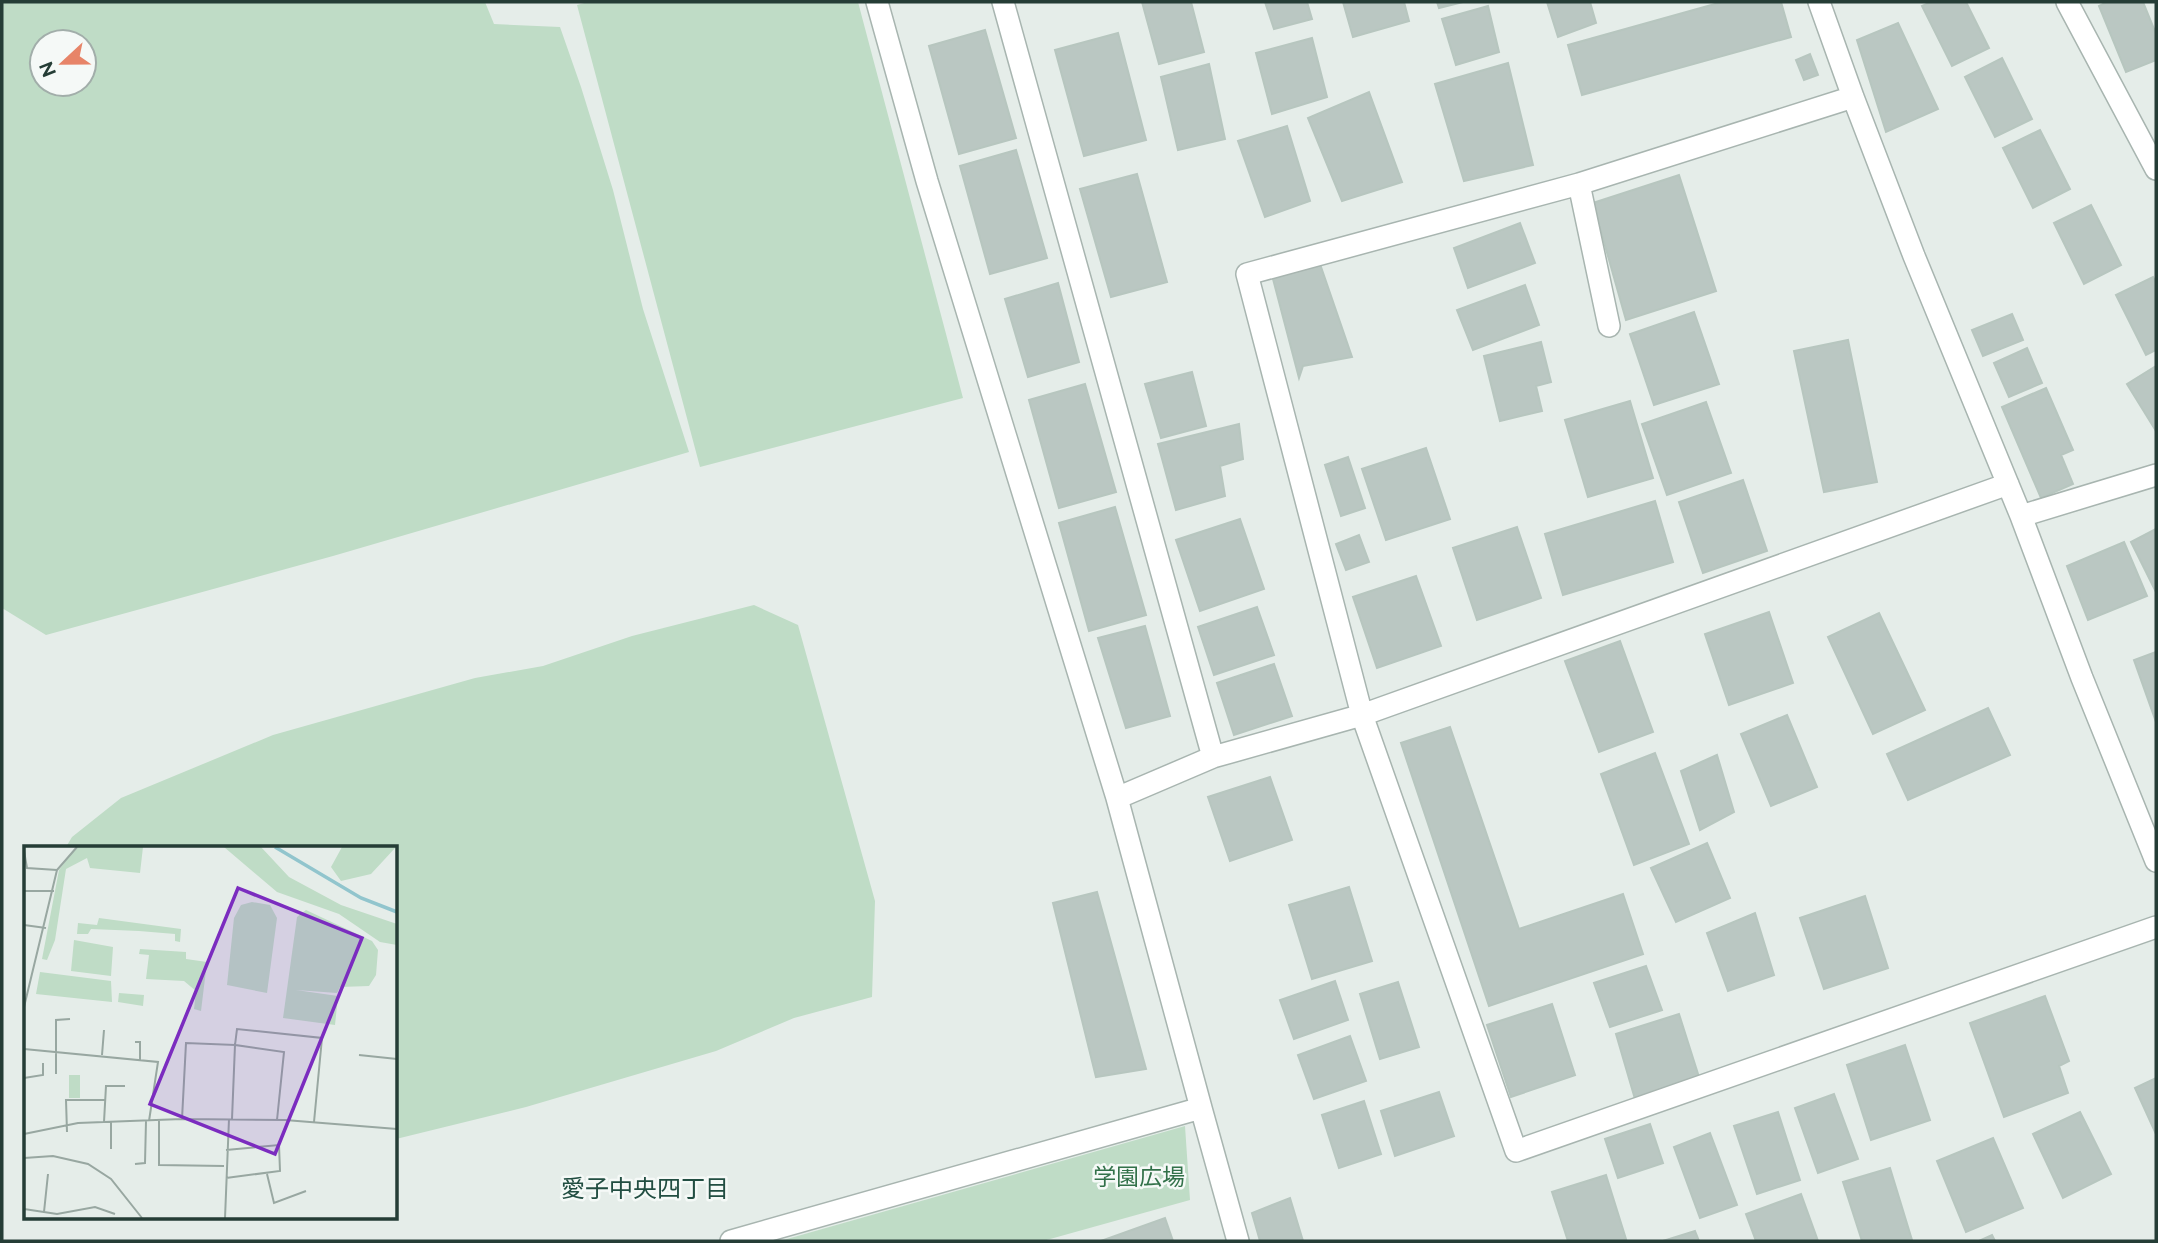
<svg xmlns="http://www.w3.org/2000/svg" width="2158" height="1243" font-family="Raleway,'Noto Sans JP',sans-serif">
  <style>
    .green { fill: #bfdcc6; fill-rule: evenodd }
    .building { fill: #bac7c2; stroke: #b7c6bf; stroke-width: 2 }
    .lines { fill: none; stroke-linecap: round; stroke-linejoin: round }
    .minor-casing { stroke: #a8b5b0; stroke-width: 24 }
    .minor { stroke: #fff; stroke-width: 21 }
    .labels { text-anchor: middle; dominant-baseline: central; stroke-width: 5; stroke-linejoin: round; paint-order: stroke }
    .park-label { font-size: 23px; fill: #327149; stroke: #f5f9f7 }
    .neighbourhood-label { font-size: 24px; fill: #224e42; stroke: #f5f9f7 }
    .inset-river { fill: none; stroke: #91c5cd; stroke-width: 3.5 }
    .inset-road { fill: none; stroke: #98a7a1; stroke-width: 2 }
    .view { fill: #7b2cbf; fill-opacity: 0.15; stroke: #7b2cbf; stroke-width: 3.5 }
    .inset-edge { fill: none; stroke: #253d36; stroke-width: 3.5 }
  </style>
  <rect width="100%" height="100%" fill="#e5ede9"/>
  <path class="green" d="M 2,2 L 485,2 L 494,24 L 560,27 L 581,87 L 613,190 L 643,309 L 689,452 L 333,556 L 46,635 L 2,608 ZM 42,42 L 84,42 L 84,84 L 42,84 Z
    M 588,2 L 858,2 L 963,398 L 700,467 L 577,5 Z
    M 754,605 L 798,625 L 875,901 L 872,997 L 794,1018 L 716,1051 L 526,1107 L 396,1139 L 396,848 L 66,847 L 72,837 L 121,798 L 273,735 L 475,678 L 543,666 L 632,636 Z
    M 1185,1126 L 1190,1200 L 1043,1241 L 780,1241 Z"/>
  <path class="building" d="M 1142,2 L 1191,2 L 1204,52 L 1159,64 Z
    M 1265,2 L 1307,2 L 1312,19 L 1274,29 Z
    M 1343,2 L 1404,2 L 1409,21 L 1353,37 Z
    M 1437,2 L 1463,2 L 1439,8 Z
    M 1547,2 L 1590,2 L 1596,23 L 1558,37 Z
    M 1722,2 L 1781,2 L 1791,37 L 1582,95 L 1568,45 Z
    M 1931,2 L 1966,2 L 1989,48 L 1952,66 L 1922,6 Z
    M 2107,2 L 2143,2 L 2156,34 L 2156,60 L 2126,72 L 2099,6 Z
    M 1488,6 L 1499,52 L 1456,65 L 1442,19 Z
    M 1898,23 L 1938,109 L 1886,132 L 1857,40 Z
    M 985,30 L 1016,138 L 959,154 L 929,46 Z
    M 1118,33 L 1146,140 L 1084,156 L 1055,50 Z
    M 1312,38 L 1327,97 L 1272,114 L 1256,53 Z
    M 1810,54 L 1818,75 L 1804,80 L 1796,60 Z
    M 2002,58 L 2032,119 L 1995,137 L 1965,77 Z
    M 1508,63 L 1533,165 L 1464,181 L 1435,84 Z
    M 1209,64 L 1225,139 L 1178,150 L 1161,77 Z
    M 1369,92 L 1402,182 L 1342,201 L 1308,118 Z
    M 1287,126 L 1310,201 L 1265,217 L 1238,141 Z
    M 2040,130 L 2070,189 L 2033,208 L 2003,148 Z
    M 1016,150 L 1047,258 L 990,274 L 960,166 Z
    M 1137,174 L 1167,282 L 1111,297 L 1080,189 Z
    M 1679,175 L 1716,291 L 1626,320 L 1593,203 Z
    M 2091,205 L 2121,265 L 2084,284 L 2054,223 Z
    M 1520,223 L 1535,263 L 1468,288 L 1454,248 Z
    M 1320,264 L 1352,357 L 1303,366 L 1299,378 L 1273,279 Z
    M 2153,277 L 2156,283 L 2156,350 L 2146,355 L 2116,295 Z
    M 1058,283 L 1079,362 L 1028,377 L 1005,299 Z
    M 1525,285 L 1539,325 L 1473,350 L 1457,310 Z
    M 1694,312 L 1719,384 L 1654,405 L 1630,334 Z
    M 2012,314 L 2023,340 L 1983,356 L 1972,330 Z
    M 1848,340 L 1877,482 L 1824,492 L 1794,351 Z
    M 1541,342 L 1551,382 L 1536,386 L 1542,411 L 1500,421 L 1484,356 Z
    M 2027,348 L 2042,383 L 2009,397 L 1994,363 Z
    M 2156,366 L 2156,431 L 2127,384 Z
    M 1192,372 L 1206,426 L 1161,438 L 1145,384 Z
    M 1085,384 L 1116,492 L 1059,508 L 1029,400 Z
    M 2046,388 L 2073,450 L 2061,455 L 2073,484 L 2041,498 L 2002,407 Z
    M 1630,401 L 1653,478 L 1588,497 L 1565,420 Z
    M 1706,402 L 1731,473 L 1667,495 L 1642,424 Z
    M 1239,424 L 1243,459 L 1220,466 L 1225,496 L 1176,510 L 1158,444 Z
    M 1426,448 L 1450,519 L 1386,540 L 1362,469 Z
    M 1348,457 L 1365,508 L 1341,516 L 1325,465 Z
    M 1743,480 L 1767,551 L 1703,573 L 1679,502 Z
    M 1655,501 L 1673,562 L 1563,595 L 1545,534 Z
    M 1115,507 L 1146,615 L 1089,631 L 1059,523 Z
    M 1240,519 L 1264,589 L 1200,611 L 1176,540 Z
    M 1517,527 L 1541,598 L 1477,620 L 1453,548 Z
    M 2156,529 L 2156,592 L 2131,542 Z
    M 1359,535 L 1369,562 L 1346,570 L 1336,544 Z
    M 2124,542 L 2147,596 L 2088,620 L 2067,566 Z
    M 1416,576 L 1441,646 L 1377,668 L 1353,597 Z
    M 1257,607 L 1274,655 L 1214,675 L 1198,627 Z
    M 1769,612 L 1793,683 L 1729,705 L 1705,634 Z
    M 1879,613 L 1925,710 L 1873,734 L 1828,637 Z
    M 1145,626 L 1170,716 L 1126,728 L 1098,638 Z
    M 1620,641 L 1653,732 L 1599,752 L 1565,661 Z
    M 2156,652 L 2156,722 L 2134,660 Z
    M 1274,664 L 1292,716 L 1234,735 L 1217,683 Z
    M 1988,708 L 2010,755 L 1908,800 L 1887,754 Z
    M 1787,715 L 1817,787 L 1771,806 L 1741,734 Z
    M 1450,727 L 1519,929 L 1623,894 L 1643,954 L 1489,1006 L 1401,743 Z
    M 1655,753 L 1689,844 L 1634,865 L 1601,774 Z
    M 1717,755 L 1734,812 L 1700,830 L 1681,771 Z
    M 1270,777 L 1292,840 L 1230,861 L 1208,797 Z
    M 1707,843 L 1730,898 L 1676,922 L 1651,868 Z
    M 1349,887 L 1372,961 L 1312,979 L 1289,905 Z
    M 1097,892 L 1146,1069 L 1096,1077 L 1053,903 Z
    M 1865,896 L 1888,968 L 1824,989 L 1800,918 Z
    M 1755,913 L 1774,975 L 1728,991 L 1707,933 Z
    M 1646,966 L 1662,1010 L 1610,1027 L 1594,983 Z
    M 1335,981 L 1348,1020 L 1294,1039 L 1280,1000 Z
    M 1398,982 L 1419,1047 L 1380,1059 L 1360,994 Z
    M 2045,996 L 2069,1061 L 2059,1066 L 2068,1093 L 2004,1117 L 1970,1023 Z
    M 1552,1004 L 1575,1075 L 1511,1097 L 1487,1025 Z
    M 1679,1014 L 1699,1077 L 1635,1099 L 1616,1034 Z
    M 1350,1036 L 1366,1081 L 1314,1099 L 1298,1055 Z
    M 1905,1045 L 1930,1120 L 1871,1140 L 1847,1065 Z
    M 2156,1078 L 2156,1134 L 2135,1088 Z
    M 1439,1092 L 1454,1136 L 1395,1156 L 1381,1111 Z
    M 1834,1094 L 1858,1159 L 1818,1173 L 1795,1108 Z
    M 1364,1101 L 1381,1154 L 1339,1168 L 1322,1115 Z
    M 1778,1112 L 1800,1180 L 1757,1194 L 1734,1126 Z
    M 2080,1112 L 2111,1174 L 2063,1198 L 2033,1134 Z
    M 1650,1124 L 1663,1163 L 1618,1178 L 1605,1139 Z
    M 1710,1133 L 1737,1205 L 1700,1218 L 1674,1147 Z
    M 1993,1138 L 2023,1208 L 1966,1232 L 1937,1161 Z
    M 1890,1168 L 1912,1240 L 1862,1241 L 1843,1182 Z
    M 1606,1175 L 1626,1239 L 1620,1241 L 1568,1241 L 1552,1192 Z
    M 1801,1194 L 1818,1241 L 1756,1241 L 1746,1214 Z
    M 1290,1198 L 1303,1241 L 1260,1241 L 1252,1213 Z
    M 1165,1218 L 1173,1241 L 1101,1241 Z
    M 1695,1231 L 1699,1241 L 1663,1241 Z
    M 1992,1235 L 1995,1241 L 1979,1241 Z"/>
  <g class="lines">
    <defs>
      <path id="minor" d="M 877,2 L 927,181 L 1117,798 L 1201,1108
        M 1003,2 L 1213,757 L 1362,715 L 1516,1151 L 2156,927
        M 1819,2 L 1853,97 L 1914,256 L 2021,516 L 2082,678 L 2156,861
        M 2067,2 L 2156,169
        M 1853,97 L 1579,184 L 1247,274 L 1362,715 L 2008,484
        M 1579,184 L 1609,326
        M 2021,516 L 2156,475
        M 1117,798 L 1213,757
        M 731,1241 L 1201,1108 L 1238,1241"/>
    </defs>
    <use href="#minor" class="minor-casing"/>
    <use href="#minor" class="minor"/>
  </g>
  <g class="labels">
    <g class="park-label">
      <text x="1139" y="1176">学園広場</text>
    </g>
    <g class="neighbourhood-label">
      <text x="645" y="1188">愛子中央四丁目</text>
    </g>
  </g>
  <g transform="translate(24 846)">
    <rect width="373" height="373" fill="#e5ede9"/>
    <path d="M 52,1 L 119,1 L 116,27 L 66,22 L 63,12 L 42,23 L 31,94 L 23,114 L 18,113 L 35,24 ZM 228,56 L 246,59 L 253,72 L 243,147 L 203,139 L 210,72 L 217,59 ZM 282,64 L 348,95 L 354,104 L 352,129 L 345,140 L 316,141 L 313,147 L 272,144 L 314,150 L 311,179 L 259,172 L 273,71 ZM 75,72 L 157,83 L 156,96 L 151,95 L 151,88 L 115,85 L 67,83 L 64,88 L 53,88 L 54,77 L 73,79 ZM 50,94 L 89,101 L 87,130 L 47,125 ZM 116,103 L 162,106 L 162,113 L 183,116 L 177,165 L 170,163 L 172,145 L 160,135 L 122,133 L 125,109 L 115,108 ZM 16,126 L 87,135 L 88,156 L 12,148 ZM 95,147 L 120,149 L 119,160 L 94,156 ZM 45,229 L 56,229 L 56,252 L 45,252 Z" fill="#bfdcc6"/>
    <path d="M 200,1 L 237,1 L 265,31 L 317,59 L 373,78 L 373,99 L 356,96 L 315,68 L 253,46 ZM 318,1 L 372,1 L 347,28 L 317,35 L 307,21 Z" fill="#bfdcc6"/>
    <path class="inset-river" d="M 251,1 L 337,52 L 373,66"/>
    <path class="inset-road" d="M 0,5 L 3,22 L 33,24M 0,45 L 30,45M 0,79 L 22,82M 0,161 L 33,24 L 53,1M 111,196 L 116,196 L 116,214M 0,203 L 134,216 L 125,275M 78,209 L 80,184M 335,209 L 373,213M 32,228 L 32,174 L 46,173M 0,232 L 19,229 L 19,217M 158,273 L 162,197 L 211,199 L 213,183 L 298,192 L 290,276M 208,273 L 211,199 L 260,206 L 253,274M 135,274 L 135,319 L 200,320M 80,276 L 82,240 L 101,240M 43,286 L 42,254 L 81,254M 0,288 L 54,277 L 158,273 L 261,274 L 373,283M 87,303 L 87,276M 0,312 L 29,310 L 64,318 L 87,333 L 118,372M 111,318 L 121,317 L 122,275M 243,328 L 250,357 L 282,345M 202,332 L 256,325 L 255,299 L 202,304M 0,363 L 33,368 L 71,361 L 91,368M 20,366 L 24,328M 201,372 L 205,273"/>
    <path class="view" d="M 214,42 L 338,92 L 251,308 L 126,258 Z"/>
    <rect width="373" height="373" class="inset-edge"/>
  </g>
  <rect width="2158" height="1243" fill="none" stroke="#253d36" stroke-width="7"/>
  <g transform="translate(63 63) rotate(248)"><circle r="33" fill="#f5f9f7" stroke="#a2aeaa" stroke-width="2"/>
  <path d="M0-5L12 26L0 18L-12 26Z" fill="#e78468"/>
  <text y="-10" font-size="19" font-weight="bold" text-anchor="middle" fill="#253d36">N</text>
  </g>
</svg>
